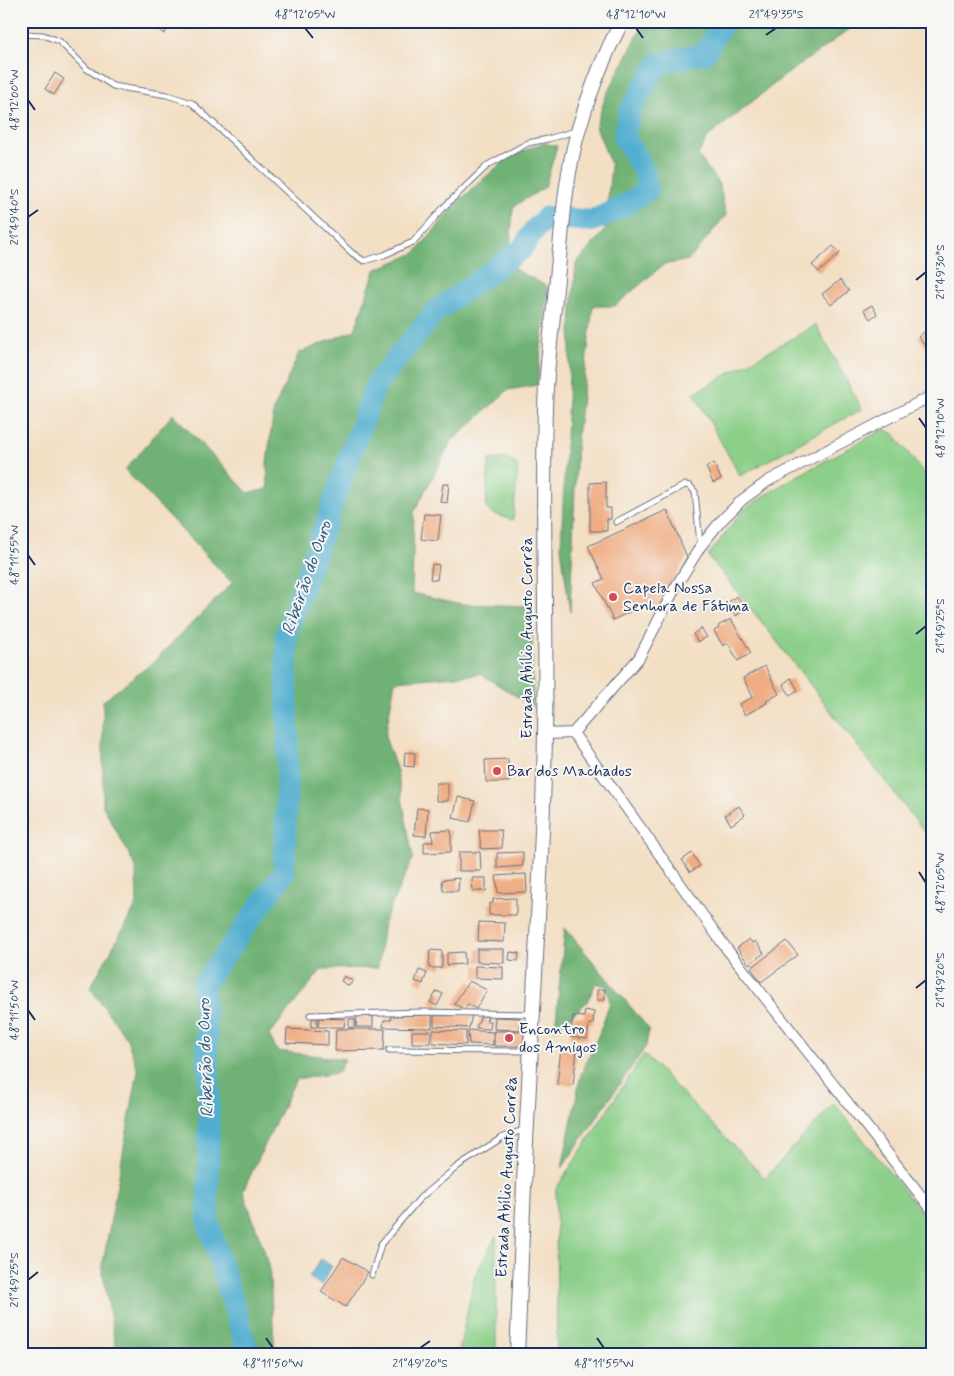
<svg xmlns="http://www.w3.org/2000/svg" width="954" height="1376" font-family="Mynerve,sans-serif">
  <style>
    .green { fill: #8bcf88; stroke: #537f73 }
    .forest { fill: #70b274; stroke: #467069 }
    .water { fill: #51aecf; stroke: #366e96 }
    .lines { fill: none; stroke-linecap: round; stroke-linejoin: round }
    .river { stroke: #51aecf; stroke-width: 22 }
    .building { fill: #f0ad83 }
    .lane-casing { stroke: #676d82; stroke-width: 7 }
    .street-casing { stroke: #676d82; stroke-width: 12 }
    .secondary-casing { stroke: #676d82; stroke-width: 16 }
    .lane { stroke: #fff; stroke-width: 5 }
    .street { stroke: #fff; stroke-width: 10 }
    .secondary { stroke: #fff; stroke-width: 14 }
    .ticks { fill: none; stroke: #1b2f5e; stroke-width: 2 }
    .poi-dot { fill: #d1495b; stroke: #f6f6f2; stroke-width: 2 }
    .labels { text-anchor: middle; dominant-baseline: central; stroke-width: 4; stroke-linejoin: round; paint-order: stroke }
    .poi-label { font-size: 16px; fill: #1b2f5e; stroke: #f6f6f2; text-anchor: start }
    .street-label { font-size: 16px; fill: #1b2f5e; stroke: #f6f6f2 }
    .water-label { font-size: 18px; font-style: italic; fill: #2e5b86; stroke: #f6f6f2 }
    .neatline { fill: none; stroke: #1b2f5e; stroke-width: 2 }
    .ticks-label { font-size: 12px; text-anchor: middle; fill: #1b2f5e }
  </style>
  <rect width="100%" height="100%" fill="#f6f6f2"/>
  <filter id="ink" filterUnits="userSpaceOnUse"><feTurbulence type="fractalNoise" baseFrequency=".02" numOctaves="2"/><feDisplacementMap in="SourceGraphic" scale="10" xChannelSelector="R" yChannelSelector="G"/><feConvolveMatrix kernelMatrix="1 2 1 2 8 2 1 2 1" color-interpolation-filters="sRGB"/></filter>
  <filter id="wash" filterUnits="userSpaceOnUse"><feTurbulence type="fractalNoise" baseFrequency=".0096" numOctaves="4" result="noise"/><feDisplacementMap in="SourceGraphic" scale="20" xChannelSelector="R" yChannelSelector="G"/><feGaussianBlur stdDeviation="1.12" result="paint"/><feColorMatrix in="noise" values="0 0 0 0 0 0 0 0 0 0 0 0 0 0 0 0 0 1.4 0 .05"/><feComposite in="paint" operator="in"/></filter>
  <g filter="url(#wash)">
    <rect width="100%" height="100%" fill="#f3dfc4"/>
    <path class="green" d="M 816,325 L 862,409 L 740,476 L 694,393 Z
      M 884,429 L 893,433 L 933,485 L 933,843 L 764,625 L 708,556 L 743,510 L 788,481 Z
      M 507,458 L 518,466 L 513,520 L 491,513 L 486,508 L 489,460 Z
      M 644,1054 L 765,1178 L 834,1103 L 933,1227 L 933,1355 L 557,1355 L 556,1189 Z
      M 496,1236 L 496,1355 L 458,1355 L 475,1275 Z"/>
    <path class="forest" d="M 645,21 L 861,21 L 783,77 L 708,137 L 698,155 L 719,184 L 726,215 L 689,260 L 663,265 L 615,306 L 593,306 L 577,438 L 570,612 L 561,547 L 572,309 L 576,264 L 605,230 L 611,166 L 596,126 L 605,98 Z
      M 542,143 L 557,146 L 545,187 L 513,207 L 509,266 L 548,287 L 537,385 L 508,390 L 451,442 L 414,512 L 412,593 L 462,604 L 532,606 L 533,707 L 481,674 L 395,681 L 385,737 L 397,771 L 413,858 L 384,922 L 378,968 L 322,969 L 269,1035 L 277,1051 L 345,1059 L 338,1073 L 296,1079 L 243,1191 L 269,1264 L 275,1355 L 148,1355 L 147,1351 L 135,1355 L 117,1355 L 102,1268 L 138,1071 L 127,1039 L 90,988 L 137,904 L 136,867 L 103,806 L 103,701 L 150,665 L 232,583 L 125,470 L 173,414 L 248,493 L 268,489 L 267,463 L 274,409 L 299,353 L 355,330 L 375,270 L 415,253 L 459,201 L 507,158 Z
      M 565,928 L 649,1029 L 646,1046 L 562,1168 L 581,1074 L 599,1034 L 610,1002 L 606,986 L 596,983 L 587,1002 L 555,1030 Z"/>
    <path class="water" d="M 321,1259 L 332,1266 L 321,1285 L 309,1277 Z"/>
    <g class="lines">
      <path class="river" d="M 249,1355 L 208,1222 L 209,1078 L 203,985 L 284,873 L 288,742 L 286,634 L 376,384 L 436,311 L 522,249 L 534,230 L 547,217 L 592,221 L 624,206 L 648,190 L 644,172 L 624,137 L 630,110 L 659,63 L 705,53 L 724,21"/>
    </g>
    <g id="blocks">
      <path class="building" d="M 147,21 L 174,21 L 164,34 Z
        M 55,73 L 64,79 L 54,95 L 45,89 Z
        M 833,246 L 840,253 L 819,272 L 812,265 Z
        M 840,280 L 849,291 L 831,305 L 822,294 Z
        M 872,305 L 877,314 L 870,319 L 864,310 Z
        M 933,325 L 933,356 L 918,337 Z
        M 714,463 L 721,479 L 713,483 L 706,467 Z
        M 606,482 L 606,508 L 611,508 L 611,519 L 607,519 L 607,531 L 590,531 L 590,483 Z
        M 443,484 L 449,484 L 447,503 L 440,502 Z
        M 667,510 L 687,557 L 655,613 L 650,602 L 613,620 L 595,583 L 604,579 L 588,546 Z
        M 424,514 L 441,515 L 438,541 L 421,539 Z
        M 432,564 L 439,565 L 437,580 L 430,579 Z
        M 737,596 L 746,608 L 736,616 L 727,603 Z
        M 731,619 L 751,653 L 738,661 L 728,643 L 723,646 L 714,631 L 719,628 L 718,626 Z
        M 701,628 L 707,637 L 698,642 L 693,634 Z
        M 765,666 L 779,694 L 766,701 L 767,703 L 745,715 L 739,704 L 753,697 L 743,678 Z
        M 791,678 L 798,690 L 790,695 L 783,684 Z
        M 405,752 L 415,753 L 414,767 L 404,766 Z
        M 508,759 L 509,782 L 486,782 L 485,760 Z
        M 436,783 L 448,783 L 448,801 L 436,801 Z
        M 458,797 L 475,801 L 470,822 L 453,818 Z
        M 739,806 L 745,815 L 731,825 L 725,815 Z
        M 417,808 L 428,809 L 426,836 L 414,835 Z
        M 451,830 L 451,852 L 424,853 L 424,842 L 433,842 L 432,831 Z
        M 479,830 L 501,830 L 502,848 L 481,849 Z
        M 459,852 L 480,852 L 481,871 L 459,871 Z
        M 523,852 L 523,866 L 497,868 L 497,853 Z
        M 692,853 L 700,866 L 690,872 L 682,860 Z
        M 526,874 L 527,892 L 498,893 L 496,876 Z
        M 459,878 L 458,891 L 443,891 L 442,880 Z
        M 472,878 L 486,878 L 486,891 L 473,891 Z
        M 516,898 L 516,915 L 489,915 L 489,904 L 493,903 L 493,899 Z
        M 479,922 L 505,923 L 504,942 L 478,941 Z
        M 749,939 L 752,943 L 755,941 L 764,953 L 749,964 L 737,948 Z
        M 787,941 L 798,955 L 761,982 L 751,968 Z
        M 477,949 L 504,949 L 504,963 L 477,962 Z
        M 430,950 L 442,951 L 442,968 L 429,968 Z
        M 464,952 L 465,964 L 447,965 L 447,953 Z
        M 510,952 L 519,953 L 518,961 L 509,960 Z
        M 475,966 L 503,967 L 503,979 L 475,978 Z
        M 419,970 L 427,973 L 423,984 L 415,981 Z
        M 344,976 L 353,981 L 349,986 L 341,981 Z
        M 469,981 L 487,990 L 476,1009 L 468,1004 L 464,1009 L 454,1004 Z
        M 605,989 L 605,1000 L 597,1000 L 597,990 Z
        M 437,991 L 443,994 L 437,1006 L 430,1002 Z
        M 585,1010 L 594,1012 L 593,1024 L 589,1024 L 587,1039 L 570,1037 L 573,1016 L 584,1017 Z
        M 432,1015 L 432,1028 L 383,1027 L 384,1020 L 391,1020 L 391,1016 Z
        M 472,1015 L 469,1028 L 434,1026 L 434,1016 Z
        M 357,1016 L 373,1016 L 373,1027 L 356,1027 Z
        M 481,1016 L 488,1017 L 486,1021 L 491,1021 L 490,1029 L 476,1028 Z
        M 495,1017 L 520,1018 L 520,1030 L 494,1029 Z
        M 312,1018 L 317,1018 L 317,1027 L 311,1027 Z
        M 319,1018 L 345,1019 L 344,1027 L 318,1027 Z
        M 349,1019 L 355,1019 L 355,1027 L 349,1028 Z
        M 287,1029 L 328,1031 L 328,1045 L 286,1043 Z
        M 336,1029 L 385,1029 L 384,1050 L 335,1051 Z
        M 433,1030 L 466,1031 L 466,1045 L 433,1043 Z
        M 468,1030 L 493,1032 L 493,1045 L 469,1044 Z
        M 412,1031 L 431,1031 L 430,1043 L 412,1043 Z
        M 494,1031 L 524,1031 L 524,1046 L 494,1046 Z
        M 561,1048 L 577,1050 L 573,1085 L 557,1084 Z
        M 343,1257 L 368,1272 L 346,1307 L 321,1292 Z"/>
    </g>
  </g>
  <g filter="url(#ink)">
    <use href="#blocks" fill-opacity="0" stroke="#676d82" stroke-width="1"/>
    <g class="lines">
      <defs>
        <path id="lane" d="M 21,34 L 43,35 L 59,41 L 87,69 L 113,86 L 167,95 L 192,103 L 352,253 L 364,261 L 384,255 L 413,242 L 446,205 L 488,165 L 528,143 L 548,139 L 575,131
          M 616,522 L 685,485 L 690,486 L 695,492 L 700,544
          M 310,1015 L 422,1012 L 532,1014
          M 389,1050 L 529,1051
          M 372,1275 L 381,1244 L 420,1198 L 458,1166 L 503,1137 L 526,1129"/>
        <path id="street" d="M 573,733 L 726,948 L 933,1211
          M 545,734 L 573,733 L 639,658 L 675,588 L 700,547 L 720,522 L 742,500 L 768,481 L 933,395"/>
        <path id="secondary" d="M 517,1355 C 521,1271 523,1188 528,1105 C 534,981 543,857 545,734 C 547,625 542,517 545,409 C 546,369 552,328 556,288 C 562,235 564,179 579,128 C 590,91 604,55 622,21"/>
      </defs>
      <use href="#lane" class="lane-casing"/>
      <use href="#street" class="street-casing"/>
      <use href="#secondary" class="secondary-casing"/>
      <use href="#lane" class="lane"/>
      <use href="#street" class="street"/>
      <use href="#secondary" class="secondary"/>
    </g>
  </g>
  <path class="ticks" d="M 305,28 L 313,38M 636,28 L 643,38M 766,35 L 776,28M 28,100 L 35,110M 28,217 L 38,210M 916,280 L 926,272M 919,418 L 926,428M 28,555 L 35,565M 916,634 L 926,626M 919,872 L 926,883M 916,988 L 926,980M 28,1010 L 35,1020M 28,1280 L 38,1272M 266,1338 L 273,1348M 597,1338 L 604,1348M 420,1348 L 430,1341"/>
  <g class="poi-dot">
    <circle cx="613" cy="597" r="5"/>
    <circle cx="497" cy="771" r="5"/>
    <circle cx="509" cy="1038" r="5"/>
  </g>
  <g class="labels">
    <g class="poi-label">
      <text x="623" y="588">Capela Nossa<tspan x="623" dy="18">Senhora de Fátima</tspan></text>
      <text x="507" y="771">Bar dos Machados</text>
      <text x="519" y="1029">Encontro<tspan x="519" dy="18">dos Amigos</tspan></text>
    </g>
    <g class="street-label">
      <text transform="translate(527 638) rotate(-90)">Estrada Abílio Augusto Corrêa</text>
      <text transform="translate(507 1177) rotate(-87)">Estrada Abílio Augusto Corrêa</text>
    </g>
    <g class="water-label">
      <text transform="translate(307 578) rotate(-71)">Ribeirão do Ouro</text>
      <text transform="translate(206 1058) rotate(-92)">Ribeirão do Ouro</text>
    </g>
  </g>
  <rect width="954" height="1376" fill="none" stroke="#f6f6f2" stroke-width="55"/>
  <rect x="28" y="28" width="898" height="1320" class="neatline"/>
  <g class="ticks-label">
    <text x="305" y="18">48°12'05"W</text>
    <text x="636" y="18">48°12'10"W</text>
    <text x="776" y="18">21°49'35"S</text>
    <text transform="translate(14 100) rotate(-90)" y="4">48°12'00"W</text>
    <text transform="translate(14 217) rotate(-90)" y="4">21°49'40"S</text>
    <text transform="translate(940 272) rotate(-90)" y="4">21°49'30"S</text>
    <text transform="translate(940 428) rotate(-90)" y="4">48°12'10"W</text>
    <text transform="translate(14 555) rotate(-90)" y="4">48°11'55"W</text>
    <text transform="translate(940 626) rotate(-90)" y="4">21°49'25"S</text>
    <text transform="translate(940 883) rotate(-90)" y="4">48°12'05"W</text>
    <text transform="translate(940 980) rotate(-90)" y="4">21°49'20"S</text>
    <text transform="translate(14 1010) rotate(-90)" y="4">48°11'50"W</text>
    <text transform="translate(14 1280) rotate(-90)" y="4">21°49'25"S</text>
    <text x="273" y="1367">48°11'50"W</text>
    <text x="420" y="1367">21°49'20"S</text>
    <text x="604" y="1367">48°11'55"W</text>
  </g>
</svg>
